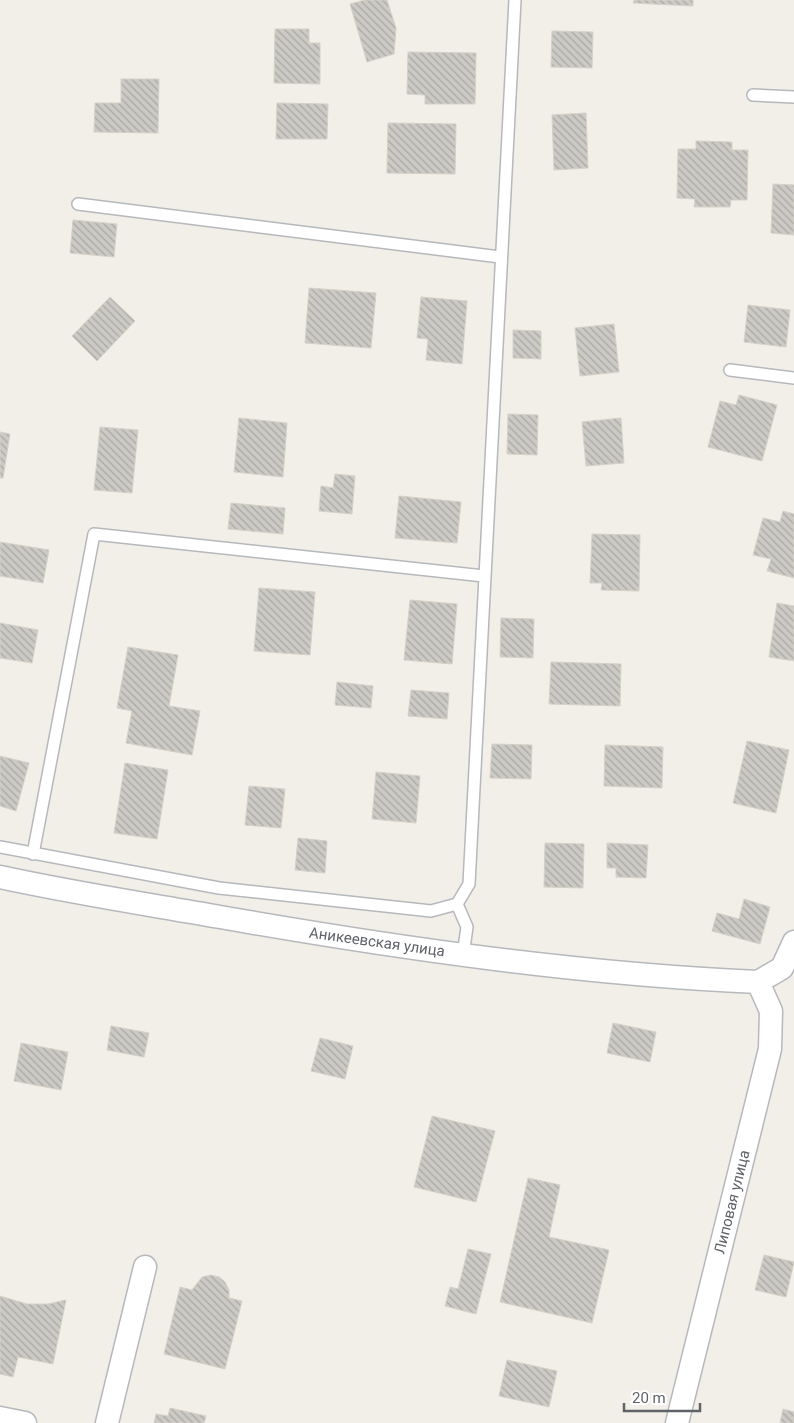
<svg xmlns="http://www.w3.org/2000/svg" width="794" height="1423" font-family="Roboto,sans-serif">
  <style>
    .building { fill: url(#building-back-hatch); stroke: #d6d1c6 }
    .lines { fill: none; stroke-linecap: round; stroke-linejoin: round }
    .lane-casing { stroke: #b5b8bc; stroke-width: 14 }
    .street-casing { stroke: #b5b8bc; stroke-width: 25 }
    .lane { stroke: #fff; stroke-width: 11 }
    .street { stroke: #fff; stroke-width: 22 }
    .labels { text-anchor: middle; dominant-baseline: central; stroke-width: 4; stroke-linejoin: round; paint-order: stroke }
    .street-label { font-size: 15px; fill: #5f6368; stroke: #fff }
  </style>
  <defs>
    <pattern id="building-back-hatch" width="6" height="6" patternUnits="userSpaceOnUse" patternTransform="scale(1.25)"><rect width="6" height="6" fill="#cccac5"/><path d="M-1 5l2 2M0 0l6 6M5-1l2 2" fill="none" stroke="#a9a8a4"/></pattern>
  </defs>
  <rect width="100%" height="100%" fill="#f1efe8"/>
  <path class="building" d="M 365,0 L 387,0 L 396,28 L 394,54 L 367,62 L 350,4 Z
    M 634,0 L 693,0 L 693,6 L 633,3 Z
    M 275,29 L 309,29 L 309,43 L 320,43 L 320,84 L 274,83 Z
    M 552,31 L 593,32 L 592,68 L 551,67 Z
    M 408,52 L 476,53 L 475,104 L 425,104 L 425,95 L 407,94 Z
    M 121,79 L 159,79 L 158,133 L 94,132 L 95,103 L 121,103 Z
    M 277,103 L 328,104 L 327,139 L 276,139 Z
    M 586,113 L 588,168 L 554,170 L 552,115 Z
    M 388,123 L 456,124 L 455,174 L 387,173 Z
    M 696,141 L 732,142 L 732,150 L 748,150 L 747,200 L 731,200 L 730,207 L 694,207 L 695,199 L 677,198 L 678,149 L 696,149 Z
    M 773,184 L 794,185 L 794,235 L 771,233 Z
    M 73,220 L 117,224 L 114,257 L 70,253 Z
    M 309,288 L 376,293 L 371,348 L 305,343 Z
    M 110,297 L 135,321 L 97,361 L 72,336 Z
    M 421,297 L 467,301 L 462,364 L 426,360 L 428,339 L 417,338 Z
    M 748,305 L 790,310 L 786,347 L 744,342 Z
    M 614,324 L 619,372 L 580,376 L 575,328 Z
    M 513,330 L 541,331 L 541,359 L 513,358 Z
    M 739,395 L 777,405 L 762,461 L 708,447 L 720,401 L 736,405 Z
    M 508,414 L 538,415 L 537,455 L 507,454 Z
    M 239,418 L 287,423 L 283,477 L 234,472 Z
    M 621,418 L 624,463 L 586,466 L 582,422 Z
    M 100,427 L 138,430 L 132,493 L 94,490 Z
    M 0,432 L 10,434 L 3,478 L 0,478 Z
    M 335,474 L 355,476 L 352,514 L 319,511 L 321,486 L 333,488 Z
    M 399,496 L 461,502 L 457,543 L 395,538 Z
    M 231,503 L 285,508 L 283,534 L 228,529 Z
    M 783,511 L 794,514 L 794,578 L 767,571 L 771,559 L 753,555 L 763,518 L 780,522 Z
    M 592,534 L 640,535 L 639,591 L 601,590 L 602,583 L 590,583 Z
    M 0,542 L 49,550 L 43,583 L 0,576 Z
    M 259,588 L 315,592 L 310,655 L 254,651 Z
    M 410,600 L 457,604 L 452,664 L 404,660 Z
    M 777,603 L 794,606 L 794,661 L 769,657 Z
    M 501,618 L 534,619 L 533,658 L 500,657 Z
    M 0,623 L 38,630 L 32,663 L 0,658 Z
    M 128,647 L 178,655 L 169,706 L 200,711 L 192,755 L 126,743 L 132,711 L 117,708 Z
    M 551,662 L 621,664 L 620,706 L 549,704 Z
    M 337,682 L 373,686 L 371,708 L 335,705 Z
    M 411,690 L 449,693 L 447,719 L 408,716 Z
    M 747,741 L 789,750 L 776,813 L 733,803 Z
    M 492,744 L 532,745 L 531,779 L 490,778 Z
    M 605,745 L 663,747 L 662,788 L 604,786 Z
    M 0,756 L 29,763 L 16,811 L 0,806 Z
    M 125,763 L 168,770 L 157,839 L 114,833 Z
    M 376,772 L 420,776 L 416,823 L 372,819 Z
    M 249,786 L 285,789 L 281,828 L 245,825 Z
    M 298,838 L 327,841 L 325,873 L 295,870 Z
    M 545,843 L 584,844 L 583,888 L 544,887 Z
    M 607,843 L 648,845 L 646,878 L 616,877 L 616,868 L 607,868 Z
    M 744,899 L 770,907 L 760,944 L 712,931 L 717,913 L 739,919 Z
    M 613,1023 L 656,1032 L 650,1062 L 607,1053 Z
    M 111,1026 L 149,1033 L 144,1057 L 107,1050 Z
    M 320,1038 L 353,1046 L 345,1079 L 311,1071 Z
    M 21,1043 L 68,1052 L 61,1090 L 14,1081 Z
    M 432,1116 L 495,1131 L 476,1202 L 414,1187 Z
    M 528,1178 L 560,1185 L 549,1237 L 609,1250 L 592,1323 L 500,1302 Z
    M 468,1249 L 491,1254 L 476,1314 L 445,1306 L 450,1287 L 458,1289 Z
    M 764,1255 L 794,1262 L 786,1297 L 755,1290 Z
    M 211,1275 L 219,1277 L 225,1282 L 229,1290 L 229,1298 L 242,1301 L 225,1369 L 164,1354 L 180,1287 L 192,1290 L 202,1277 Z
    M 0,1296 L 27,1304 L 48,1304 L 66,1300 L 53,1364 L 18,1357 L 13,1377 L 0,1374 Z
    M 507,1360 L 557,1371 L 549,1407 L 499,1396 Z
    M 170,1408 L 206,1416 L 204,1423 L 154,1423 L 156,1414 L 168,1416 Z
    M 783,1409 L 794,1412 L 794,1423 L 780,1423 Z"/>
  <g class="lines">
    <defs>
      <path id="lane" d="M 753,95 L 794,97
        M 78,204 L 500,257
        M 730,370 L 794,378
        M 0,847 L 219,888 L 431,911 L 457,904 L 469,884 L 515,0
        M 33,854 L 94,534 L 484,576
        M 457,904 L 467,927 L 463,955"/>
      <path id="street" d="M 0,877 C 73,893 146,904 220,917 C 397,948 578,974 758,982
        M 758,982 L 782,968 L 794,942
        M 0,1418 L 25,1423
        M 107,1423 L 145,1267
        M 677,1423 L 770,1049 L 771,1011 L 758,982"/>
    </defs>
    <use href="#lane" class="lane-casing"/>
    <use href="#street" class="street-casing"/>
    <use href="#lane" class="lane"/>
    <use href="#street" class="street"/>
  </g>
  <g class="labels">
    <g class="street-label">
      <text transform="translate(377 942) rotate(8)">Аникеевская улица</text>
      <text transform="translate(732 1202) rotate(-76)">Липовая улица</text>
    </g>
  </g>
  <path d="M624 1403v8h76v-8" fill="none" stroke="#5f6368" stroke-width="2.5"/>
  <text x="632" y="1403" font-size="15" fill="#5f6368" stroke="#ffffff" stroke-width="4" paint-order="stroke">20 m</text>
</svg>
